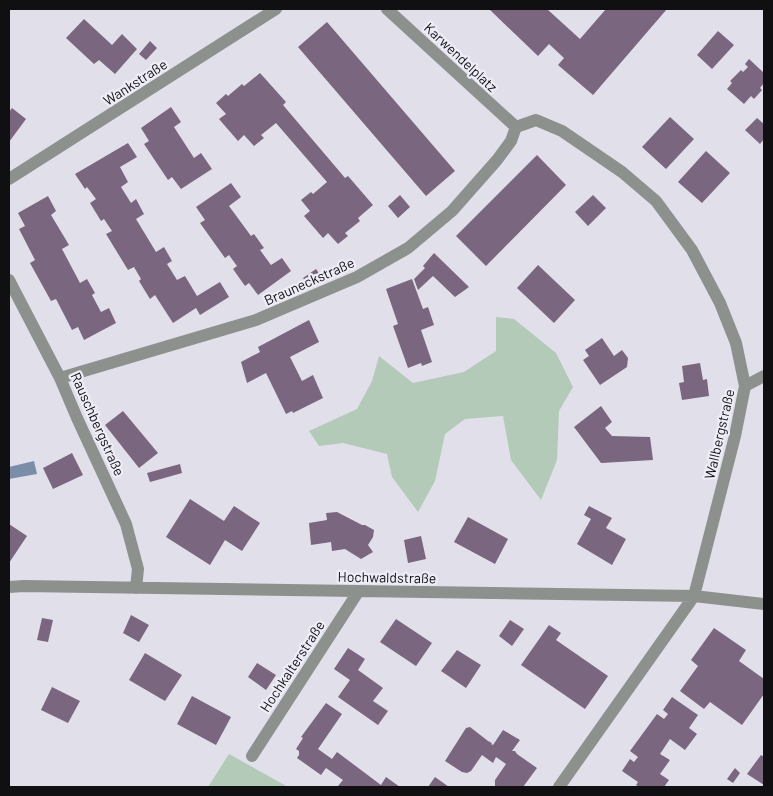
<svg xmlns="http://www.w3.org/2000/svg" width="773" height="796" font-family="Barlow,sans-serif">
  <style>
    .green { fill: #b2cab7 }
    .water { fill: #7c8da8 }
    .building { fill: #7a667e }
    .lines { fill: none; stroke-linecap: round; stroke-linejoin: round }
    .minor { stroke: #8d918e; stroke-width: 12 }
    .labels { text-anchor: middle; dominant-baseline: central; stroke-width: 4.5; stroke-linejoin: round; paint-order: stroke }
    .street-label { font-size: 14px; fill: #101013; stroke: #eeedf7 }
  </style>
  <rect width="100%" height="100%" fill="#e1e0ea"/>
  <path class="green" d="M 496,317 L 514,319 L 556,353 L 573,387 L 559,411 L 557,460 L 541,500 L 511,460 L 503,416 L 465,419 L 445,434 L 435,481 L 418,512 L 392,477 L 387,454 L 343,443 L 319,446 L 309,431 L 357,409 L 372,381 L 379,356 L 413,383 L 464,372 L 496,351 Z
    M 229,754 L 288,787 L 208,787 Z"/>
  <path class="water" d="M 34,461 L 37,474 L 9,479 L 9,467 Z"/>
  <path class="building" d="M 489,9 L 547,9 L 580,39 L 606,9 L 667,9 L 593,95 L 558,65 L 564,58 L 549,44 L 538,56 Z
    M 84,19 L 112,45 L 122,34 L 137,49 L 115,74 L 99,60 L 94,64 L 66,38 Z
    M 327,22 L 455,171 L 426,196 L 298,47 Z
    M 718,31 L 734,45 L 712,69 L 697,55 Z
    M 150,41 L 157,48 L 146,60 L 139,54 Z
    M 749,59 L 764,73 L 764,83 L 760,88 L 762,90 L 754,99 L 751,96 L 744,104 L 727,89 L 732,83 L 730,81 L 741,70 L 743,72 L 748,67 L 745,64 Z
    M 260,73 L 286,102 L 283,105 L 340,172 L 345,178 L 348,176 L 373,205 L 358,218 L 360,221 L 345,233 L 348,236 L 338,244 L 328,233 L 323,238 L 304,216 L 310,211 L 301,200 L 311,192 L 313,194 L 327,182 L 276,123 L 261,135 L 264,138 L 254,146 L 244,135 L 238,141 L 219,119 L 226,114 L 216,103 L 226,94 L 228,96 L 242,84 L 244,86 Z
    M 171,107 L 181,122 L 174,127 L 194,158 L 201,153 L 212,169 L 181,189 L 172,177 L 168,180 L 144,144 L 149,141 L 141,128 Z
    M 12,108 L 26,119 L 9,142 L 9,112 Z
    M 670,117 L 694,139 L 666,169 L 642,147 Z
    M 757,118 L 764,124 L 764,139 L 760,144 L 745,130 Z
    M 128,143 L 137,157 L 120,167 L 128,182 L 121,187 L 131,203 L 136,199 L 144,214 L 136,219 L 156,252 L 164,247 L 172,261 L 167,264 L 177,280 L 185,276 L 197,296 L 220,282 L 229,297 L 200,315 L 196,308 L 173,323 L 155,295 L 150,299 L 139,281 L 141,279 L 134,267 L 128,270 L 106,234 L 112,231 L 104,219 L 101,221 L 90,203 L 96,199 L 87,187 L 85,189 L 75,174 Z
    M 706,151 L 730,173 L 702,203 L 678,182 Z
    M 537,155 L 566,185 L 486,266 L 456,236 Z
    M 231,183 L 241,197 L 229,206 L 251,236 L 254,234 L 264,248 L 260,250 L 271,265 L 282,258 L 291,271 L 258,295 L 249,283 L 245,286 L 233,269 L 237,266 L 229,255 L 225,258 L 200,223 L 205,220 L 196,207 Z
    M 400,195 L 410,207 L 398,218 L 388,206 Z
    M 593,195 L 606,208 L 588,226 L 575,212 Z
    M 48,196 L 56,211 L 51,215 L 69,245 L 62,249 L 80,283 L 87,279 L 95,293 L 92,295 L 101,312 L 109,308 L 116,323 L 84,340 L 78,327 L 72,330 L 56,299 L 51,301 L 30,263 L 35,260 L 19,229 L 25,226 L 18,213 Z
    M 434,253 L 469,287 L 455,297 L 433,276 L 418,290 L 414,279 L 425,268 L 423,266 Z
    M 538,265 L 575,300 L 554,323 L 517,288 Z
    M 316,269 L 323,279 L 308,285 L 303,278 Z
    M 412,279 L 423,309 L 428,307 L 434,325 L 421,330 L 432,362 L 422,366 L 421,363 L 408,368 L 393,326 L 398,324 L 386,289 Z
    M 309,320 L 319,342 L 290,357 L 302,381 L 313,375 L 323,398 L 293,413 L 292,411 L 286,414 L 266,373 L 247,383 L 241,362 L 260,352 L 258,347 Z
    M 602,338 L 614,356 L 622,350 L 628,358 L 627,367 L 600,385 L 583,360 L 589,356 L 585,350 Z
    M 700,363 L 703,380 L 707,379 L 709,396 L 682,400 L 679,383 L 684,382 L 682,366 Z
    M 601,406 L 612,422 L 605,428 L 612,436 L 650,437 L 653,460 L 601,463 L 574,427 Z
    M 123,411 L 158,453 L 139,468 L 105,425 Z
    M 72,453 L 83,475 L 53,489 L 43,468 Z
    M 180,464 L 182,473 L 150,482 L 147,473 Z
    M 190,499 L 224,521 L 234,506 L 260,523 L 242,551 L 225,540 L 210,565 L 166,537 Z
    M 589,506 L 612,518 L 606,528 L 626,539 L 612,565 L 577,544 L 591,519 L 584,515 Z
    M 337,512 L 362,525 L 365,525 L 374,530 L 373,537 L 368,545 L 373,552 L 361,559 L 345,549 L 332,551 L 331,542 L 311,545 L 309,523 L 327,520 L 326,513 Z
    M 468,517 L 508,539 L 495,564 L 454,542 Z
    M 9,524 L 27,536 L 9,563 Z
    M 421,536 L 426,559 L 408,563 L 404,540 Z
    M 131,615 L 149,625 L 139,642 L 123,633 Z
    M 42,618 L 53,620 L 48,642 L 37,640 Z
    M 396,619 L 432,643 L 416,666 L 380,642 Z
    M 510,620 L 524,629 L 512,646 L 499,636 Z
    M 549,625 L 561,633 L 556,640 L 608,676 L 585,709 L 521,665 Z
    M 714,628 L 746,650 L 739,661 L 764,679 L 764,694 L 742,725 L 710,702 L 704,709 L 680,691 L 698,666 L 691,660 Z
    M 348,648 L 365,659 L 358,670 L 383,688 L 373,701 L 388,711 L 378,725 L 338,697 L 350,680 L 334,669 Z
    M 457,650 L 481,665 L 466,688 L 441,671 Z
    M 145,653 L 182,675 L 165,701 L 129,680 Z
    M 257,663 L 276,675 L 266,690 L 248,677 Z
    M 52,687 L 80,701 L 68,723 L 41,710 Z
    M 192,696 L 231,717 L 216,745 L 177,724 Z
    M 672,697 L 698,715 L 689,728 L 697,734 L 685,750 L 670,739 L 660,754 L 670,760 L 660,774 L 669,780 L 664,787 L 639,787 L 636,785 L 638,782 L 622,771 L 630,759 L 634,762 L 638,757 L 630,751 L 657,714 L 664,719 L 668,714 L 663,710 Z
    M 326,703 L 342,714 L 318,749 L 332,759 L 337,752 L 381,785 L 386,777 L 400,787 L 340,787 L 338,786 L 343,780 L 326,768 L 321,775 L 297,758 L 299,755 L 299,751 L 296,749 L 303,738 L 301,737 Z
    M 470,727 L 488,741 L 492,743 L 491,744 L 493,745 L 503,730 L 520,740 L 512,751 L 515,751 L 517,754 L 537,768 L 523,787 L 495,787 L 495,780 L 506,764 L 496,757 L 493,763 L 482,755 L 471,771 L 467,773 L 462,772 L 445,761 L 466,728 Z
    M 761,755 L 764,757 L 764,785 L 747,774 Z
    M 735,768 L 740,773 L 733,783 L 727,779 Z
    M 435,777 L 449,787 L 428,787 Z"/>
  <g class="lines">
    <path class="minor" d="M 387,9 L 516,127
      M 516,127 L 536,120 L 562,131 L 622,172 L 656,201 L 692,250 L 720,303 L 736,343 L 745,386 L 735,436 L 694,596 L 559,787
      M 9,179 L 276,9
      M 9,280 L 60,378 L 77,418 L 126,524 L 138,569 L 136,588
      M 60,378 L 256,320 L 357,277 L 408,248 L 452,211 L 497,160 L 511,141 L 516,127
      M 745,386 L 764,376
      M 9,587 L 24,586 L 694,596 L 764,604
      M 252,756 L 358,592"/>
  </g>
  <g class="labels">
    <g class="street-label">
      <text transform="translate(461 57) rotate(43)">Karwendelplatz</text>
      <text transform="translate(135 82) rotate(-33)">Wankstraße</text>
      <text transform="translate(309 281) rotate(-24)">Brauneckstraße</text>
      <text transform="translate(98 424) rotate(66)">Rauschbergstraße</text>
      <text transform="translate(719 434) rotate(-77)">Wallbergstraße</text>
      <text transform="translate(387 577) rotate(1)">Hochwaldstraße</text>
      <text transform="translate(292 666) rotate(-57)">Hochkalterstraße</text>
    </g>
  </g>
  <rect width="773" height="796" fill="none" stroke="#101013" stroke-width="20"/>
</svg>
